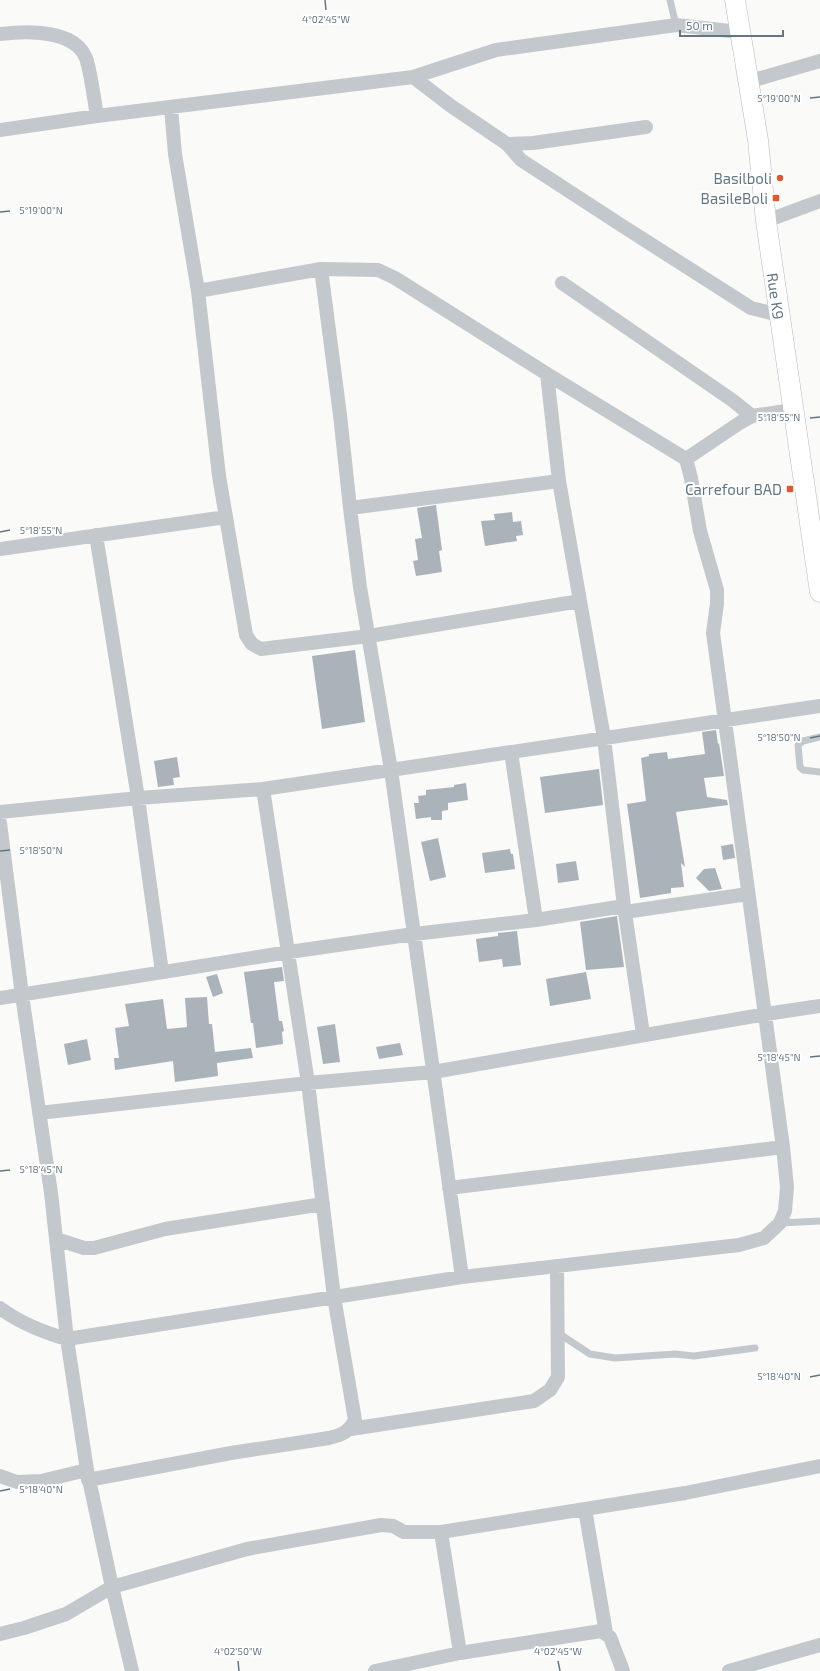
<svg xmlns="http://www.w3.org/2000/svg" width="820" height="1671" font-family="'Exo 2',sans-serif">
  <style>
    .building { fill: #aab3b9 }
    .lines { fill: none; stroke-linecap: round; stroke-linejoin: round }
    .secondary-casing { stroke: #b3babf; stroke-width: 21 }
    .lane { stroke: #c3c8cc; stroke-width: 7 }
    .street { stroke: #c3c8cc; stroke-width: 14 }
    .secondary { stroke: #fff; stroke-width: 20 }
    .ticks { fill: none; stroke: #657683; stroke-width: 1.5 }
    .poi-dot { fill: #e4572e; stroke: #fff; stroke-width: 1.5 }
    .labels { text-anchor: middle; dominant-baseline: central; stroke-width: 4; stroke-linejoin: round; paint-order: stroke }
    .poi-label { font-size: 15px; fill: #657683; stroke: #fff; text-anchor: end }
    .street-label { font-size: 15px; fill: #657683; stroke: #fff }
    .ticks-label { font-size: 10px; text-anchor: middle; fill: #657683; stroke: #fff; stroke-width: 4; stroke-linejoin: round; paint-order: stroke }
  </style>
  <rect width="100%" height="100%" fill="#fafaf8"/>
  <path class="building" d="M 436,505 L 442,550 L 439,551 L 442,572 L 416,576 L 413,561 L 418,560 L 415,539 L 422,538 L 417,508 Z
    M 512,512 L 513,522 L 521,521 L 523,535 L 516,536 L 517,541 L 485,546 L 481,521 L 495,520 L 494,514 Z
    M 355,650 L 365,722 L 322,729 L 312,656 Z
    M 716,730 L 718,744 L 719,743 L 724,776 L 704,778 L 707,797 L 727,800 L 728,805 L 676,812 L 685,867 L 681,863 L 684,887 L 671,888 L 671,893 L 640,898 L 627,804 L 646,801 L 641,758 L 649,756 L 649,754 L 667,752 L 668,759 L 705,754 L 702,732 Z
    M 177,757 L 180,777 L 173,778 L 174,785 L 158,787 L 154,761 Z
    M 599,769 L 603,805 L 545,813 L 540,777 Z
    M 466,783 L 468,800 L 448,803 L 448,810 L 442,811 L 442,820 L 431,820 L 431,817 L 416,819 L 414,803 L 419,803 L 418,796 L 426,795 L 426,790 L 454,787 L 454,785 Z
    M 438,838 L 446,877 L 430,881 L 421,842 Z
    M 733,844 L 735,858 L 723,860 L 721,846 Z
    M 510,849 L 511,854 L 513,854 L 515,869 L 485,873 L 482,853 Z
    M 576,861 L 579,880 L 558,883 L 556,864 Z
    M 715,868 L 722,889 L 709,891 L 696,878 L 704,869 Z
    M 617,916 L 624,967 L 586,970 L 580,922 Z
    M 517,931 L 521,965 L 503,967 L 502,959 L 479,962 L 476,939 L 498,936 L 498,933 Z
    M 282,967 L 284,981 L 274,982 L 279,1021 L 282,1021 L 284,1031 L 282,1032 L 283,1044 L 256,1048 L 253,1023 L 251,1023 L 244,972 Z
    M 586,972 L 591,999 L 550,1006 L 546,979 Z
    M 217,974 L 223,993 L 213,997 L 206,977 Z
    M 207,997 L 209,1024 L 212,1024 L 215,1052 L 251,1048 L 253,1058 L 217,1063 L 218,1076 L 175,1082 L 173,1061 L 115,1070 L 114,1058 L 119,1058 L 115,1028 L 129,1026 L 125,1004 L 163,999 L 167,1029 L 187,1027 L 185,998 Z
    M 335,1024 L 340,1062 L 323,1064 L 317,1027 Z
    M 87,1039 L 91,1060 L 68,1065 L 64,1044 Z
    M 400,1043 L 403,1055 L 379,1059 L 376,1047 Z"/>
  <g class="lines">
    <defs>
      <path id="secondary" d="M 735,0 L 758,140 L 766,221 L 820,592"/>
    </defs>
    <use href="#secondary" class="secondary-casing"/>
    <path class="lane" d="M 670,0 L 676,25
      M 820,737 L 803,741 L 798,745 L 800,767 L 803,770 L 820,772
      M 780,1223 L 820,1221
      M 558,1333 L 590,1354 L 615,1358 L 675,1354 L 694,1356 L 755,1348"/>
    <path class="street" d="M 0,34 C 26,31 74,29 86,58 C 91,73 94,99 97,116
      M 413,77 L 451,106 L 507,144 L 521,160 L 621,225 L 751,308 L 779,315
      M 747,82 L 820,61
      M 171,108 L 175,154 L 198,291 L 219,476 L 246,635 L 252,644 L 261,649 L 369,636 L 580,601
      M 0,130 L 97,116 L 413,77 L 496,50 L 676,25 L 739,32
      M 507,144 L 533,143 L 646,127
      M 766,221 L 820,201
      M 321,269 L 340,415 L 350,508 L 360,587 L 391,770 L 462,1277
      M 562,283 L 732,400 L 752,416
      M 547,374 L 559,481 L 604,738 L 624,906 L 643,1034
      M 686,459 L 741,422 L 752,416 L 792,410
      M 350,508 L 559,481
      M 96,535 L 138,798 L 162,972
      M 0,549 L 226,517
      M 511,752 L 536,920
      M 0,812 L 138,798 L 263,789 L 820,706
      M 0,823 L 22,995 L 51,1193 L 67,1339 L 87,1470 L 112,1587 L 132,1671
      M 625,912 L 748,894
      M 0,998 L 289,952 L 414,934 L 536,920 L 624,906
      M 39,1113 L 308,1083 L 433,1072 L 766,1014 L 820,1006
      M 449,1188 L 783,1147
      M 56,1239 L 84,1248 L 94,1248 L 165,1229 L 323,1204
      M 0,1308 C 20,1323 43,1332 67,1339 L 462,1277 L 739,1245 L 764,1238 L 780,1223 L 785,1211 L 787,1187 L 783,1147 L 713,633 L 717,604 L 717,590 L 700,531 L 691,478 L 686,459 L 547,374 L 395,278 L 378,270 L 321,269 L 198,291
      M 351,1429 L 534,1401 L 550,1390 L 558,1377 L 557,1266
      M 0,1476 L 17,1482 L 41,1481 L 87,1470
      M 88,1480 L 231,1453 L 329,1438 C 342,1435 349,1432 355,1420 L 334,1297 L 308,1083 L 263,789
      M 585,1509 L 606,1633
      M 441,1532 L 460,1653
      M 0,1634 L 24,1628 L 66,1614 L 112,1587 L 247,1549 L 381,1525 L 393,1526 L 404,1532 L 441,1532 L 685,1493 L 820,1466
      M 375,1671 L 460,1653 L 601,1631 L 610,1637 L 623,1671
      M 729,1671 L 820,1645"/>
    <use href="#secondary" class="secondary"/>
  </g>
  <path class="ticks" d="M 325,0 L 326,10M 810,98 L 820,97M 0,212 L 10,211M 810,418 L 820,417M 0,532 L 10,530M 810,738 L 820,736M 0,851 L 10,850M 810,1057 L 820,1056M 0,1171 L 10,1170M 810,1377 L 820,1375M 0,1491 L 10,1489M 238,1661 L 239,1671M 558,1661 L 560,1671"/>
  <g class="poi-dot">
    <circle cx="780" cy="178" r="4"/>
    <rect x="772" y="194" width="8" height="8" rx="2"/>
    <rect x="786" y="485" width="8" height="8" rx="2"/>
  </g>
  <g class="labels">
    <g class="poi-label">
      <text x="772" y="178">Basilboli</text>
      <text x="768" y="198">BasileBoli</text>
      <text x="782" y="489">Carrefour BAD</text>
    </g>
    <g class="street-label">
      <text transform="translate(776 296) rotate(82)">Rue K9</text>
    </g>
  </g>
  <g class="ticks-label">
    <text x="326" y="23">4°02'45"W</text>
    <text x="779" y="102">5°19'00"N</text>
    <text x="41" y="214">5°19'00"N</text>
    <text x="779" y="421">5°18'55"N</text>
    <text x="41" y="534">5°18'55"N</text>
    <text x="779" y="741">5°18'50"N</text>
    <text x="41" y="854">5°18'50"N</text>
    <text x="779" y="1061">5°18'45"N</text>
    <text x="41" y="1173">5°18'45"N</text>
    <text x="779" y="1380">5°18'40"N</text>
    <text x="41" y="1493">5°18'40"N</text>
    <text x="238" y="1655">4°02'50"W</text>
    <text x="558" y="1655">4°02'45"W</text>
  </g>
  <path d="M680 30v6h103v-6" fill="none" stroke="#657683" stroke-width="2"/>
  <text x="686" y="30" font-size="12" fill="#657683" stroke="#ffffff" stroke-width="3" paint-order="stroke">50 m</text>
</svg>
